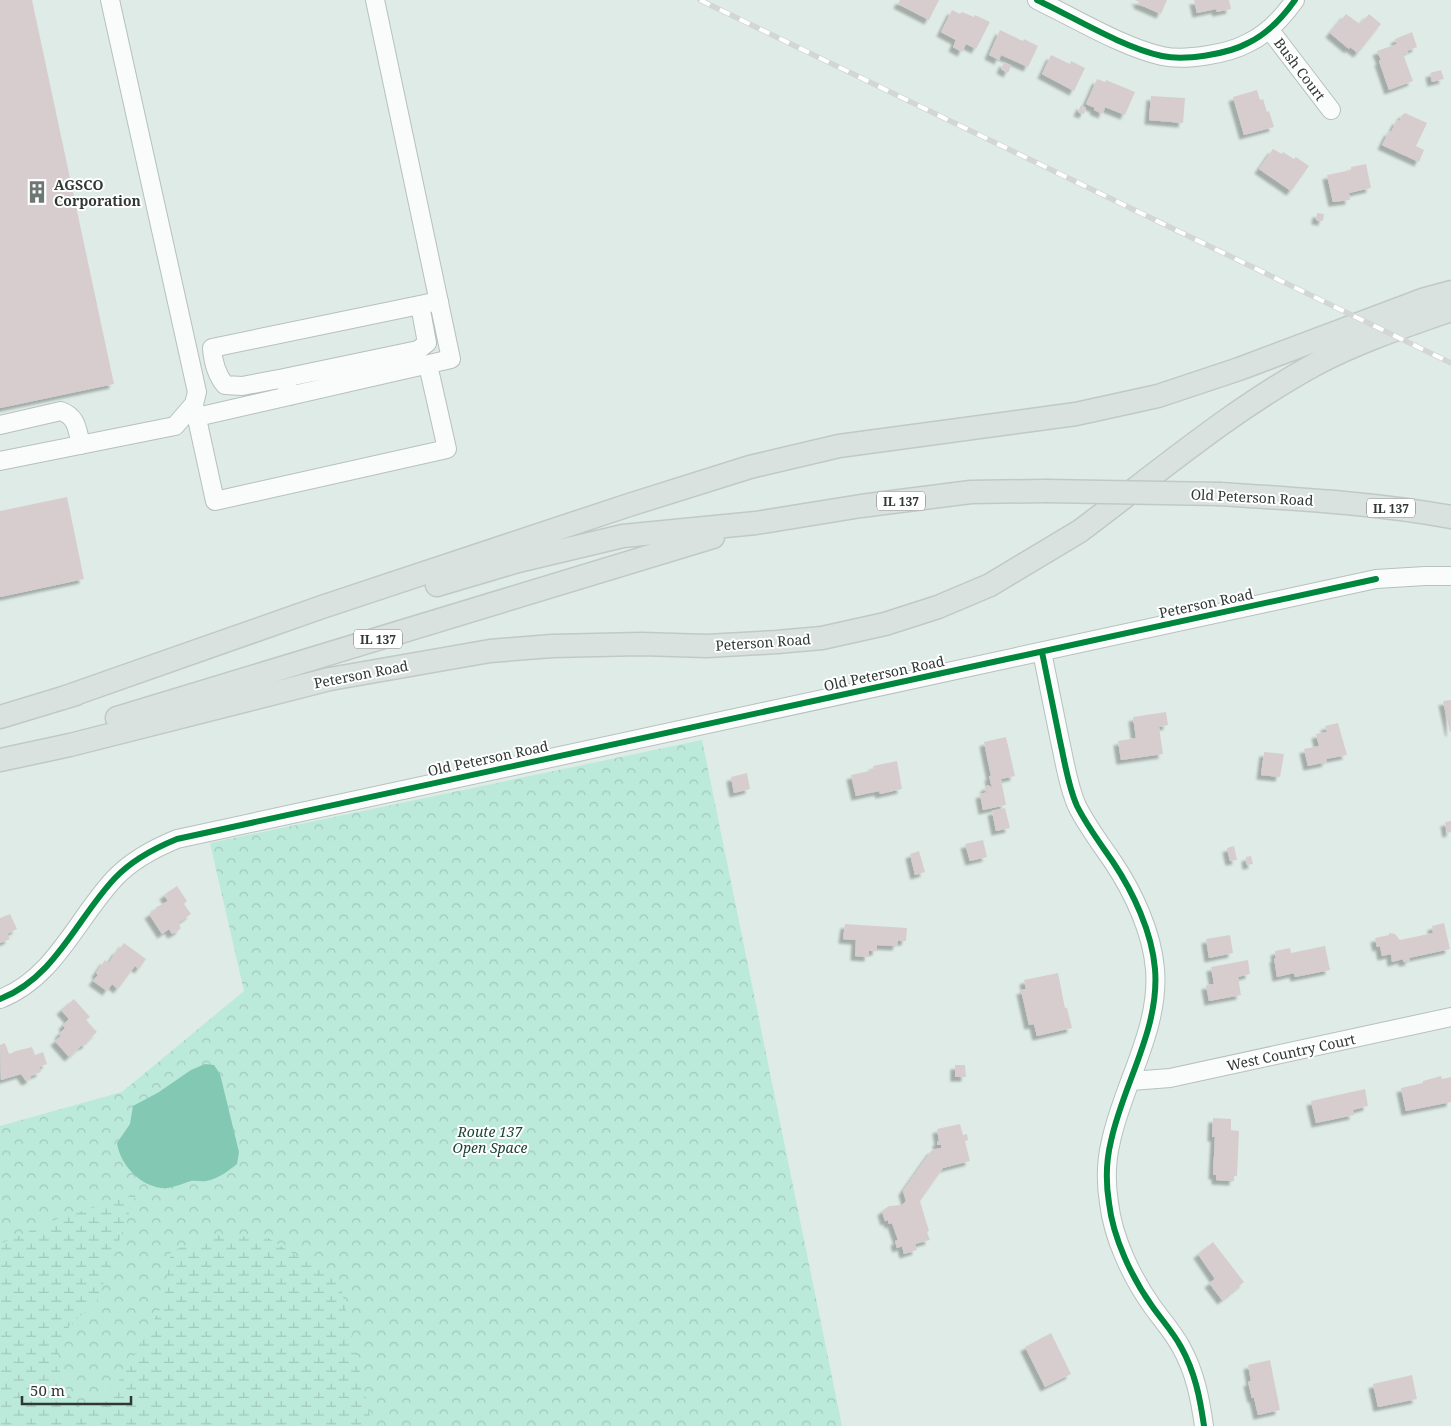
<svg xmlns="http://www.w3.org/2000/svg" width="1451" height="1426" font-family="'Noto Serif',serif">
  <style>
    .forest { fill: url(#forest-crowns) }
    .wetland { fill: url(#wetland-marsh) }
    .water { fill: #83c8b3 }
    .building { fill: #d7cdcf; filter: url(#shadow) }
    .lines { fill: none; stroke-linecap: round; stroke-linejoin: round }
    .minor-casing { stroke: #b6c0bd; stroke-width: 20 }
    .major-casing { stroke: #c2c8c6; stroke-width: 25 }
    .minor { stroke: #fafcfb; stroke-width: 18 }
    .major { stroke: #d9e2df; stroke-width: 22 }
    .rail-casing { stroke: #d2d6d4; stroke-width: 5.5 }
    .rail { stroke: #fff; stroke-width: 4; stroke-dasharray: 11; stroke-linecap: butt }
    .major-bridge-casing { stroke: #c2c8c6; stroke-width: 25; stroke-linecap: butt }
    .major-bridge { stroke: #d9e2df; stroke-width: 22 }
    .cycleway-casing { stroke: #fff; stroke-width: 9 }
    .cycleway { stroke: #00873e; stroke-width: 6 }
    .labels { text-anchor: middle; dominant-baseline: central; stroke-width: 4; stroke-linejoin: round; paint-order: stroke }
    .shield { fill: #fff; stroke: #6d7471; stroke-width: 1 }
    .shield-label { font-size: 12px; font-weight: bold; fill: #2f3834 }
    .street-label { font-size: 14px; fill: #2f3834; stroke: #fff }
    .poi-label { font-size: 14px; font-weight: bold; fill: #2f3834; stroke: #fff; text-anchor: start }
    .park-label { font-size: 14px; font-style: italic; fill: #194337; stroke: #fff }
  </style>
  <defs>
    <pattern id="forest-crowns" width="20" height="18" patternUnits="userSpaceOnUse" patternTransform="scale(1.25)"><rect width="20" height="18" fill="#bbe9da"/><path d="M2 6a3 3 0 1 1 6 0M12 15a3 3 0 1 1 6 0" fill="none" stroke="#a1c9bc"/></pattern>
    <pattern id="wetland-marsh" width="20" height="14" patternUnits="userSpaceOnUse" patternTransform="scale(1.25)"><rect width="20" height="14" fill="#bbe9da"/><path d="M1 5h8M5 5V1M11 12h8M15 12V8" fill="none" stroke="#a1c9bc"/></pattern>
    <filter id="shadow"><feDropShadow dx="-4.5" dy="4.5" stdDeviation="1" flood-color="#0004"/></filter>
  </defs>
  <rect width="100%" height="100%" fill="#dfebe7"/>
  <path class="forest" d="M 702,740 L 842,1426 L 0,1426 L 0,1126 L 122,1092 L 244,991 L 210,843 Z"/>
  <path class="wetland" d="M 136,1194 L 97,1301 L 69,1326 L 56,1361 L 68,1394 L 87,1414 L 122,1377 L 163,1304 L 171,1251 L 220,1235 L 268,1238 L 340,1283 L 372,1426 L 0,1426 L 0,1244 L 57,1219 Z"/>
  <path class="water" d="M 205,1064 L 214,1065 L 220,1074 L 239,1152 L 237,1164 C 228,1171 218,1179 206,1181 C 201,1182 196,1180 191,1181 C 181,1184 172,1189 161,1188 C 139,1185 120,1164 117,1143 L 130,1124 L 133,1106 L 159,1092 L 191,1070 Z"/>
  <path class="building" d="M 0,0 L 32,0 L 114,384 L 0,408 Z
    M 900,0 L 939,0 L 929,20 L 898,4 Z
    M 1135,0 L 1167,0 L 1161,14 L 1138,4 L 1139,2 Z
    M 1194,0 L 1229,0 L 1231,9 L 1217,12 L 1216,9 L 1197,13 Z
    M 952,10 L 960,14 L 962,12 L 974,17 L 975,15 L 990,22 L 976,49 L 966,44 L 962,52 L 953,47 L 956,40 L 941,32 Z
    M 1346,14 L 1360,24 L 1369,14 L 1381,24 L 1358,53 L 1350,47 L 1349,49 L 1330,33 Z
    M 1000,30 L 1023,41 L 1024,39 L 1038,46 L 1028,67 L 1001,55 L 999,60 L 989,55 Z
    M 1412,32 L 1417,47 L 1407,51 L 1408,53 L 1403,54 L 1413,81 L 1389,90 L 1379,61 L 1381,60 L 1377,51 L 1397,44 L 1395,39 Z
    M 1051,55 L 1070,64 L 1071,61 L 1085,68 L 1074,91 L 1042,74 Z
    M 1004,62 L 1011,66 L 1008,73 L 1001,69 Z
    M 1441,70 L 1444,79 L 1432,82 L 1430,73 Z
    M 1097,79 L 1105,82 L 1106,80 L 1135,92 L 1125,115 L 1105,107 L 1103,114 L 1094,110 L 1095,108 L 1086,104 Z
    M 1257,90 L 1260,100 L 1263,99 L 1267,112 L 1269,111 L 1274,127 L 1244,135 L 1233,97 Z
    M 1151,96 L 1185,98 L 1183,123 L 1149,120 Z
    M 1081,105 L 1086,108 L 1084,114 L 1078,112 Z
    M 1405,113 L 1427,123 L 1416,146 L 1424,150 L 1419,162 L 1382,145 L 1389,131 L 1391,132 L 1397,120 L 1400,121 L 1401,116 Z
    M 1273,149 L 1282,154 L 1283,152 L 1294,159 L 1296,157 L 1309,166 L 1291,191 L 1259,169 Z
    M 1366,164 L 1371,188 L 1349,193 L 1350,200 L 1333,202 L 1327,175 L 1351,170 L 1351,167 Z
    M 1317,213 L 1324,214 L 1323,221 L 1316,220 Z
    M 67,497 L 84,579 L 0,597 L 0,511 Z
    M 1451,700 L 1451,732 L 1450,732 L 1443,701 Z
    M 1166,712 L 1168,725 L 1159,727 L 1163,754 L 1121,760 L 1118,741 L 1136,738 L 1133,717 Z
    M 1338,723 L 1347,755 L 1326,759 L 1327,762 L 1308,766 L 1304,749 L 1319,746 L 1316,734 L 1327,732 L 1325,726 Z
    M 1006,737 L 1015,776 L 1001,779 L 1006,805 L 983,810 L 980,794 L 988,792 L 984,789 L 988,785 L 992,788 L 989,776 L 991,776 L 984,742 Z
    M 1264,752 L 1284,754 L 1280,777 L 1261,775 Z
    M 897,761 L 902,789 L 880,794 L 879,791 L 856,796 L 851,775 L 874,770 L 873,766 Z
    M 747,773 L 750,789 L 734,793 L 731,777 Z
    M 1005,808 L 1010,828 L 996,831 L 992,811 Z
    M 1451,821 L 1451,832 L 1447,833 L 1445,822 Z
    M 983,840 L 987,857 L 970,861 L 965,844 Z
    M 1234,846 L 1237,860 L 1230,861 L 1227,848 Z
    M 919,851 L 925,872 L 915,875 L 910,854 Z
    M 1251,856 L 1253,864 L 1247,865 L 1246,857 Z
    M 177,886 L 187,901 L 184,904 L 191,914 L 178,923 L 181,928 L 178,931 L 172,934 L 169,929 L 162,934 L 149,914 L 157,909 L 155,908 L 168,901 L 164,895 Z
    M 10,914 L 17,929 L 7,934 L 10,939 L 0,943 L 0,918 Z
    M 1444,923 L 1450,949 L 1409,958 L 1410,961 L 1403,962 L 1403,959 L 1392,962 L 1391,954 L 1382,956 L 1380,946 L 1377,947 L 1375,938 L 1389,935 L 1389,933 L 1395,934 L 1400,940 L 1433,933 L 1432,926 Z
    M 845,924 L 907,928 L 906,941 L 898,941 L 897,946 L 877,945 L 877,951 L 869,951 L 869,957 L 855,956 L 856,940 L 843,939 Z
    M 1230,935 L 1233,953 L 1209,958 L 1206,939 Z
    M 124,943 L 146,959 L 139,969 L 135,966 L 118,989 L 112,984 L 107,991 L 93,981 L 98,975 L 96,973 L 105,960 L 109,963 L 117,950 L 118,951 Z
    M 1325,946 L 1330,970 L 1295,977 L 1294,973 L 1277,977 L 1274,958 L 1276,958 L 1275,951 L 1290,948 L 1291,953 Z
    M 1248,960 L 1250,974 L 1238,977 L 1241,995 L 1209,1001 L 1206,985 L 1214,984 L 1211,967 Z
    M 1058,973 L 1065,1008 L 1067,1008 L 1072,1028 L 1037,1036 L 1034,1024 L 1029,1025 L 1021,990 L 1026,989 L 1024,980 Z
    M 74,999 L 90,1017 L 86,1020 L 97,1032 L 87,1041 L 87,1044 L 81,1046 L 69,1057 L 55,1041 L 61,1036 L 59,1034 L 65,1028 L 63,1025 L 69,1019 L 61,1010 Z
    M 5,1043 L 9,1054 L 16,1051 L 32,1047 L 35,1055 L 43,1052 L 47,1064 L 39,1067 L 41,1072 L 31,1076 L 31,1079 L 26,1081 L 21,1074 L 1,1080 L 0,1045 Z
    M 955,1065 L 965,1065 L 966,1077 L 955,1077 Z
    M 1441,1076 L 1442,1079 L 1451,1077 L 1451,1102 L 1406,1111 L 1401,1088 L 1423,1083 L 1423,1081 Z
    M 1365,1089 L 1368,1106 L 1353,1110 L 1354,1115 L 1316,1123 L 1311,1101 Z
    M 1213,1118 L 1231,1119 L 1231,1130 L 1239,1131 L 1237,1176 L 1234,1176 L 1234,1181 L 1216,1180 L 1216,1175 L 1213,1175 L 1215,1137 L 1212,1137 Z
    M 960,1124 L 963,1135 L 967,1134 L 968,1140 L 965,1141 L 970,1161 L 943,1168 L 920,1201 L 929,1231 L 927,1232 L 930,1240 L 915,1244 L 917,1250 L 904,1254 L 902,1246 L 897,1248 L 895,1241 L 898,1240 L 892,1223 L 889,1224 L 888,1220 L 885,1221 L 882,1211 L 889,1206 L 902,1205 L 906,1201 L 903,1191 L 932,1150 L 941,1148 L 941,1145 L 937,1145 L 937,1142 L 939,1141 L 937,1129 Z
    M 1213,1242 L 1244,1282 L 1222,1300 L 1209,1283 L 1215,1279 L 1198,1254 Z
    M 1051,1333 L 1071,1374 L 1045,1387 L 1025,1347 Z
    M 1270,1360 L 1280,1410 L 1258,1415 L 1254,1398 L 1252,1398 L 1248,1382 L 1251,1381 L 1248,1365 Z
    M 1412,1375 L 1417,1399 L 1378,1407 L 1373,1384 Z"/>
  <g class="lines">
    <defs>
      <path id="minor" d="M 1037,0 C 1075,18 1122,47 1162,56 C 1185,61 1228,54 1248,43 C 1267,34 1283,17 1295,0
        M 1269,29 L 1331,110
        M 284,378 L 418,350 L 427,343 L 420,305
        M 290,396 L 284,378 L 242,386 L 225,385 C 216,374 213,362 212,348 L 439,301
        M 194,405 L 215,501 L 447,449 L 428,365
        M 197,417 L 451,359 L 375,0
        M 0,425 L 61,411 C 77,417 77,429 81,445
        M 0,461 L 175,426 L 194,404 L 197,392 L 110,0
        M 1042,652 C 1048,681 1054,711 1060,741 C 1065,763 1068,786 1077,806 C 1087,826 1100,843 1113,862 C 1133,892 1152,932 1155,969 C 1160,1029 1123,1084 1111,1141 C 1106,1161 1106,1184 1109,1203 C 1113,1238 1132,1278 1152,1306 C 1161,1319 1173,1332 1181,1347 C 1195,1372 1200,1398 1204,1426
        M 0,999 C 55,978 77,918 115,878 C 132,860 155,848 177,839 L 1376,579 L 1425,576 L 1451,576
        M 1131,1081 L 1170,1078 L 1451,1017"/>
      <path id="major" d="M 1220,494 C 1297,499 1375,503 1451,517
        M 437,585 L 518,561 L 623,536 L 756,523 L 861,506 L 971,492 L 1046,491
        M 63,698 L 322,607 L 629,505 L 750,467 L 839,446 L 1076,414 L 1158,396 L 1239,369 L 1425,299 L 1451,292
        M 0,717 L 76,694
        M 117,718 L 713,537
        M 0,760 L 70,745 L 330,679 L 490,651 L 552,646 L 641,644 L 707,646 L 777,642 L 822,638 L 885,624 L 938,607 L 990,585 L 1080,531 C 1156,474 1230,411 1314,365 C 1357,342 1405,326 1451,310"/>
    </defs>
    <use href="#minor" class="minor-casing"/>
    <use href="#major" class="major-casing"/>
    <use href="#minor" class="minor"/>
    <use href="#major" class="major"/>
    <defs>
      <path id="rail" d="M 700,0 L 1451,363"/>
    </defs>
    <use href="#rail" class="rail-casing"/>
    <use href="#rail" class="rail"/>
    <defs>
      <path id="major-bridge" d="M 1046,491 L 1220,494"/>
    </defs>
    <use href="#major-bridge" class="major-bridge-casing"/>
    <use href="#major-bridge" class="major-bridge"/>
    <defs>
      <path id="cycleway" d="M 1037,0 C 1075,18 1122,47 1162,56 C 1185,61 1228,54 1248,43 C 1267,34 1283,17 1295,0
        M 1042,652 C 1048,681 1054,711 1060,741 C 1065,763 1068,786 1077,806 C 1087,826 1100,843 1113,862 C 1133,892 1152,932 1155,969 C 1160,1029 1123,1084 1111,1141 C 1106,1161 1106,1184 1109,1203 C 1113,1238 1132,1278 1152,1306 C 1161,1319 1173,1332 1181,1347 C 1195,1372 1200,1398 1204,1426
        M 0,999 C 55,978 77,918 115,878 C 132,860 155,848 177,839 L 1376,579"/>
    </defs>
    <use href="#cycleway" class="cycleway-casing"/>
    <use href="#cycleway" class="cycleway"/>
  </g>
  <defs>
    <symbol id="building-bare" viewBox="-9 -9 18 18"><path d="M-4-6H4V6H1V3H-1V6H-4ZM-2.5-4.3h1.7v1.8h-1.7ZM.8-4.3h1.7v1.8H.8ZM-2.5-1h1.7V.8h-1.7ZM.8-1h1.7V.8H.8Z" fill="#6d7773" stroke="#fff" stroke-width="2.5" paint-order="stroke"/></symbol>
  </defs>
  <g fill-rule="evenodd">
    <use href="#building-bare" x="21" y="176" width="32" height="32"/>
  </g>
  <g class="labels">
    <g class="shield">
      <rect x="877" y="491.5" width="48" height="19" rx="4"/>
      <rect x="1367" y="498.5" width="48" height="19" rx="4"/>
      <rect x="354" y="629.5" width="48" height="19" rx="4"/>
    </g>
    <g class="shield-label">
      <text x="901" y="501">IL 137</text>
      <text x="1391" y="508">IL 137</text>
      <text x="378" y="639">IL 137</text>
    </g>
    <g class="street-label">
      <text transform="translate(1300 69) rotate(53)">Bush Court</text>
      <text transform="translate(1252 497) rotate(3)">Old Peterson Road</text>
      <text transform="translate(1206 603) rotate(-12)">Peterson Road</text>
      <text transform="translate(763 642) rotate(-4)">Peterson Road</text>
      <text transform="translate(884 673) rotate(-12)">Old Peterson Road</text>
      <text transform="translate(361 674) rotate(-11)">Peterson Road</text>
      <text transform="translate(488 758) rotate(-12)">Old Peterson Road</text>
      <text transform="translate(1291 1052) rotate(-12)">West Country Court</text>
    </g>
    <g class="poi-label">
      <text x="54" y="184">AGSCO<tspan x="54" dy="16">Corporation</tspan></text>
    </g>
    <g class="park-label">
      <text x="490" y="1131">Route 137<tspan x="490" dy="16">Open Space</tspan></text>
    </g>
  </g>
  <path d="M22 1396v8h109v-8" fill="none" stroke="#2f3834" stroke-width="2.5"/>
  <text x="30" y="1396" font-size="15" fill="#2f3834" stroke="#ffffff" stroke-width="4" paint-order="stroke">50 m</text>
</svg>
